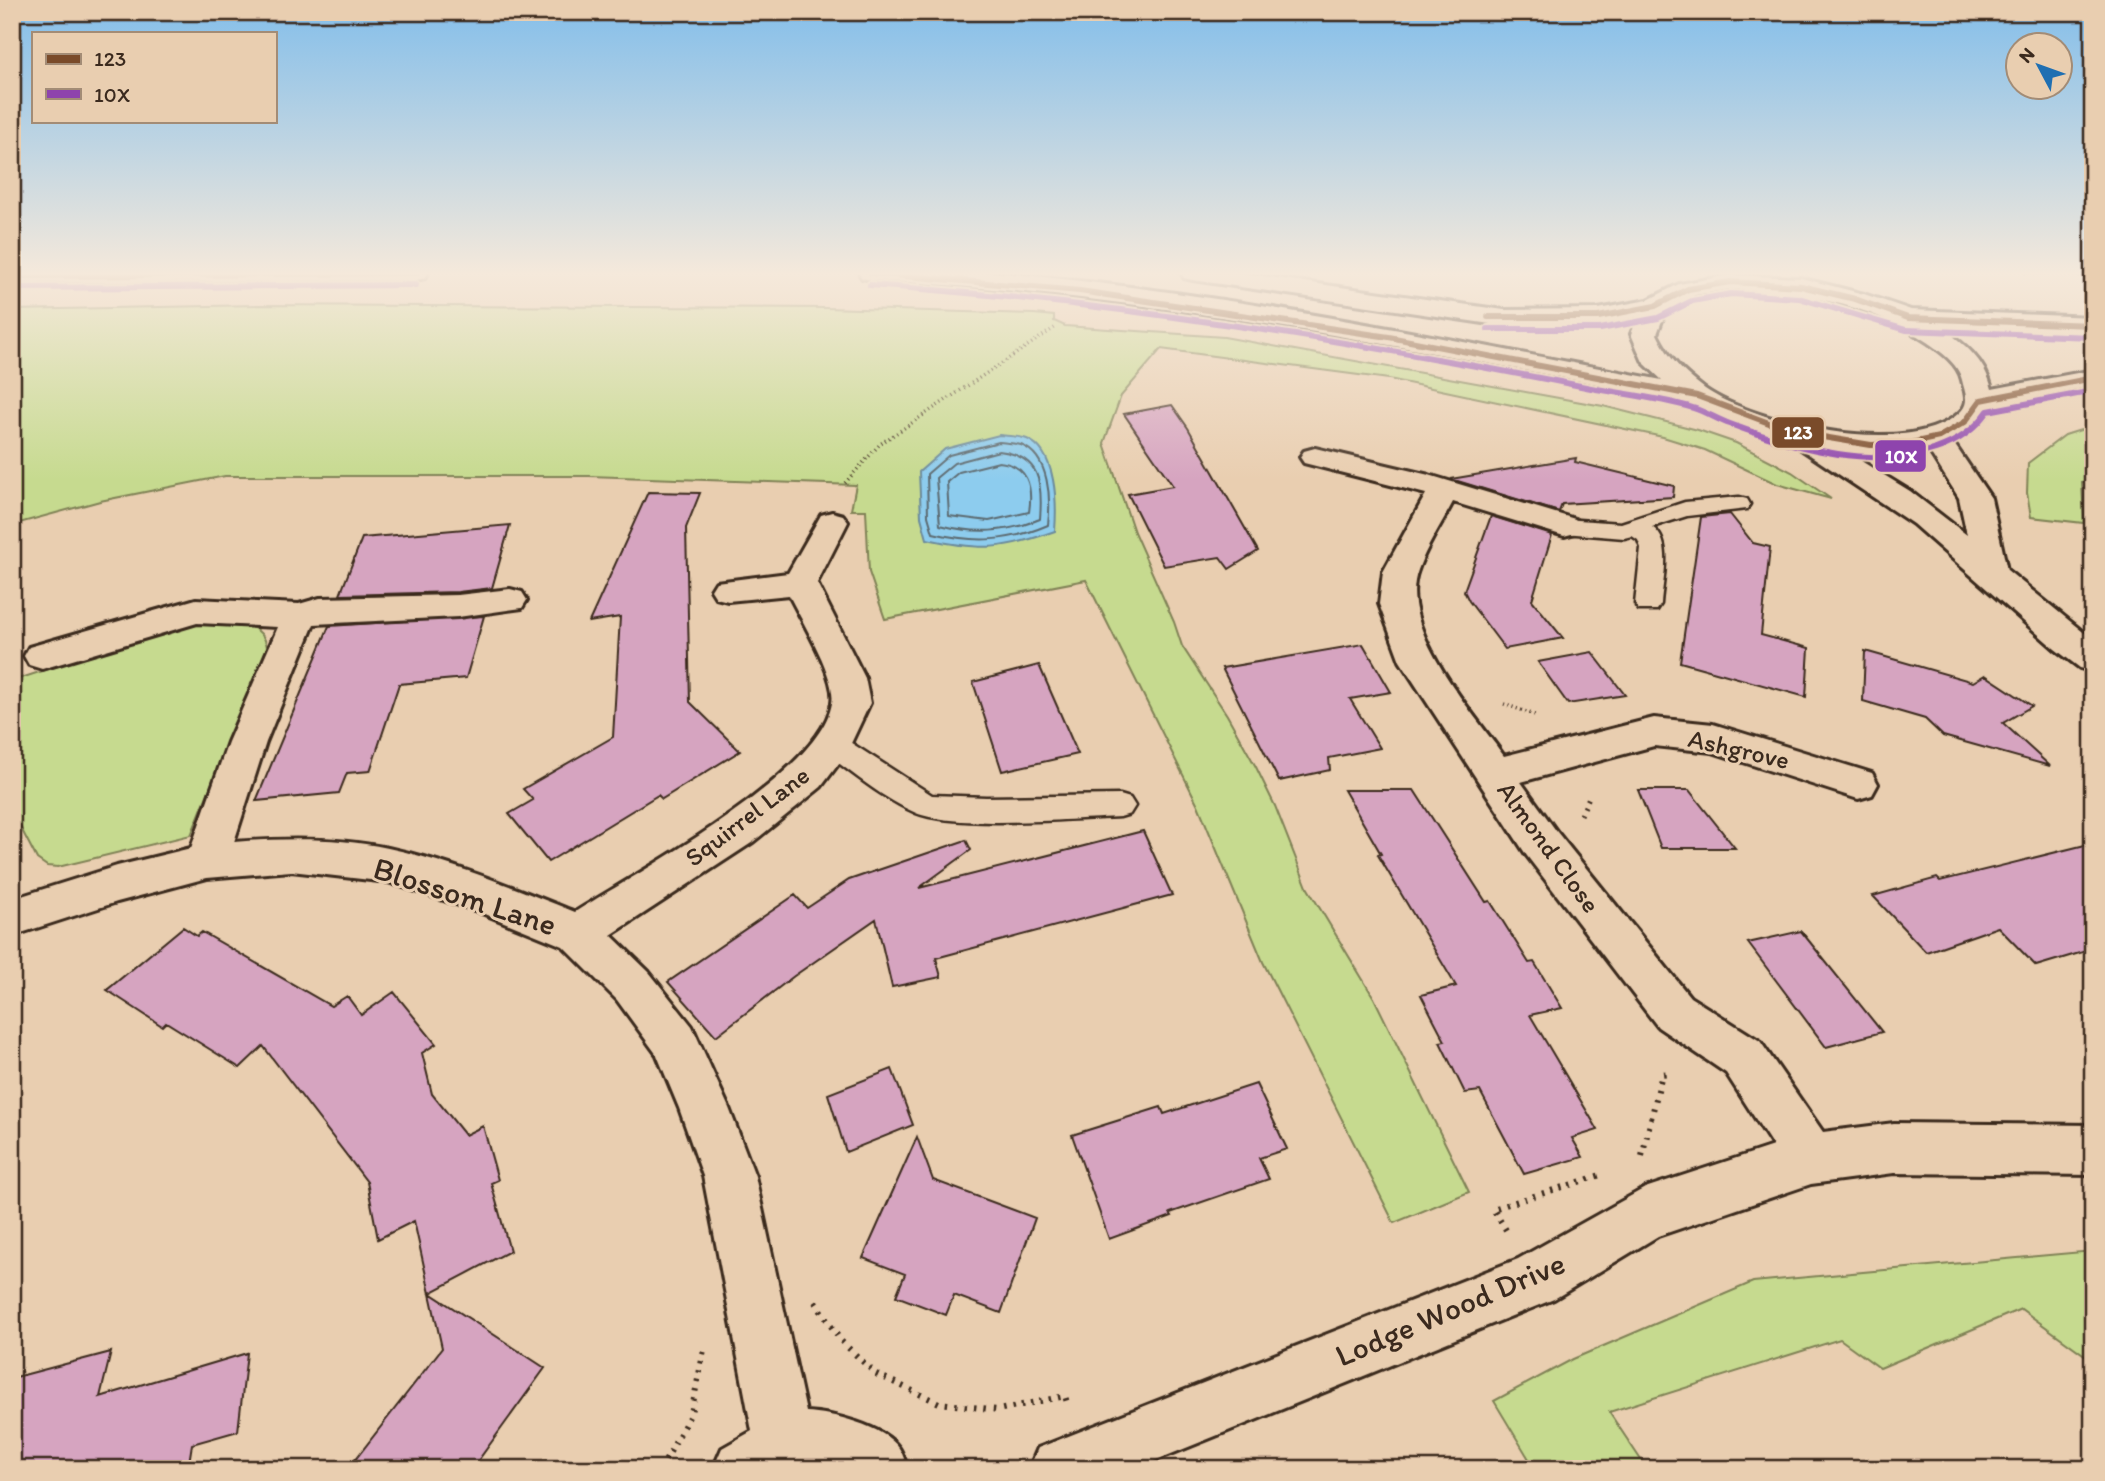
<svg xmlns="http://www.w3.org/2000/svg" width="2105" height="1481" font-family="Itim,sans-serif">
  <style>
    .green { fill: #c6da8f; stroke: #808256; stroke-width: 2 }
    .water { fill: #8dccee; stroke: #6c8b9b; stroke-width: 2 }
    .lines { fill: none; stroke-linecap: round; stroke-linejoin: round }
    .shore { stroke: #5c6b71; stroke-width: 2 }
    .building { fill: #d6a4c0; stroke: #3b2a1e; stroke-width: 2 }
    .lane-casing { stroke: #3b2a1e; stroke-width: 5 }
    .street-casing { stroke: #3b2a1e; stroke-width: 6 }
    .primary-casing { stroke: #3b2a1e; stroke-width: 6 }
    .path-far2 { stroke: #3b2a1e; stroke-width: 3.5; stroke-dasharray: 1 3.5; stroke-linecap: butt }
    .path-far1 { stroke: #3b2a1e; stroke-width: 5; stroke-dasharray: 2 6; stroke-linecap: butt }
    .path { stroke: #3b2a1e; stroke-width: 6; stroke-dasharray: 2.5 7; stroke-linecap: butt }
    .lane { fill: #e9ceb0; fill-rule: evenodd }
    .street { fill: #e9ceb0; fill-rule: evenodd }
    .primary { fill: #e9ceb0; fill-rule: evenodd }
    .bus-1-casing { stroke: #e9ceb0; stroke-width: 10 }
    .bus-2-casing { stroke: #e9ceb0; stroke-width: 10 }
    .bus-1 { stroke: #7a4b2a; stroke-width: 6 }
    .bus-2 { stroke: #8e44ad; stroke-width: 6 }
    .labels { text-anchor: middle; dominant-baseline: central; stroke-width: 6; stroke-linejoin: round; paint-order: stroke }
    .street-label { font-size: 26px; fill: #3b2a1e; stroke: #e9ceb0 }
    .near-street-label { font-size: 32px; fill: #3b2a1e; stroke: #e9ceb0 }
    .line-badge { stroke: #e9ceb0; stroke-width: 2.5 }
    .badge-label { font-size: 19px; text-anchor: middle; font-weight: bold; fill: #fff }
  </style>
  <rect width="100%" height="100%" fill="#e9ceb0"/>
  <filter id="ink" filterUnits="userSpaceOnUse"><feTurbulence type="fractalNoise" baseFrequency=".0143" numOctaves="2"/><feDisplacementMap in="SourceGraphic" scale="14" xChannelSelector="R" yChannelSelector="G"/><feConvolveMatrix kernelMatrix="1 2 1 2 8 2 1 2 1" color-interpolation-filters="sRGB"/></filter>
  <g filter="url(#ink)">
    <path class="green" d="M 258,305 L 825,308 L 1034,314 L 1054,316 L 1054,321 L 1065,326 L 1224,337 L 1603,406 L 1698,430 L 1736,443 L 1792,472 L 1831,499 L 1777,484 L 1705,450 L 1663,437 L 1389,379 L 1161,349 L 1121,396 L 1104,443 L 1134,532 L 1174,622 L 1182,646 L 1227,715 L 1256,767 L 1275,806 L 1307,887 L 1374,998 L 1469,1192 L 1394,1223 L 1263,962 L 1198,805 L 1086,580 L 885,619 L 869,572 L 866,510 L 851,510 L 856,485 L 589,476 L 225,476 L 100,501 L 12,525 L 12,310 Z
      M 2093,426 L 2093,484 L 2082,482 L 2084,523 L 2031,517 L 2027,493 L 2028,463 L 2065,435 Z
      M 198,620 C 223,623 262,617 267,647 L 191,835 L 58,867 L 47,866 L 37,859 L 12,811 L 12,681 Z
      M 2093,1251 L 2093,1361 L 2021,1309 L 1880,1368 L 1840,1339 L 1609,1412 L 1647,1469 L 1535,1469 L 1494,1401 L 1573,1359 L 1753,1282 Z"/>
    <path class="water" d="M 999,435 C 1007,436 1019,436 1027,439 C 1057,451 1057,505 1055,531 C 1002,550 982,551 927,539 L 921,517 L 919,472 L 945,449 Z"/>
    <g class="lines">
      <path class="shore" d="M 999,442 C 1006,443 1014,443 1021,445 C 1050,456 1051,500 1048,525 C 1009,542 974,543 933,533 L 928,516 L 927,474 L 949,455 Z
        M 999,451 C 1040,456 1043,482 1040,519 C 1006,533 975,534 940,525 L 936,478 L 954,463 Z
        M 999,462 C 1028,465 1033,486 1029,512 L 989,521 L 949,516 L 947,482 L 959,472 Z"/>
    </g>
    <path class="building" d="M 1172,405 L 1188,428 L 1258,551 L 1229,569 L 1220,557 L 1164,566 L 1128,494 L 1173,486 L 1124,414 Z
      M 1576,458 L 1575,462 L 1674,486 L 1673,497 L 1562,504 L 1559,512 L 1451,479 Z
      M 648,492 L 700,493 L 686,528 L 690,702 L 740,751 L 662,799 L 658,795 L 548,862 L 509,814 L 533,800 L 523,789 L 613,737 L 620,617 L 589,622 Z
      M 1730,514 L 1753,543 L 1770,547 L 1761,635 L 1809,648 L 1806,697 L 1680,662 L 1701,517 Z
      M 1491,516 L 1552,535 L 1532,600 L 1563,638 L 1505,649 L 1469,601 L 1464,591 Z
      M 510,525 L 492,588 L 458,592 L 340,595 L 362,538 Z
      M 484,616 L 466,678 L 399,684 L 370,771 L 347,773 L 339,793 L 256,801 L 329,626 Z
      M 1363,644 L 1391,692 L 1350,699 L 1380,748 L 1329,758 L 1330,770 L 1279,781 L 1222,668 Z
      M 1865,651 L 1973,682 L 1985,675 L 2032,706 L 2003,723 L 2050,766 L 1943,736 L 1925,719 L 1863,701 Z
      M 1592,652 L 1625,695 L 1568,704 L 1538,662 Z
      M 1039,665 L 1078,754 L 1002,771 L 973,682 Z
      M 1344,790 L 1414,790 L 1486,902 L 1490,901 L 1529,963 L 1534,962 L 1562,1008 L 1530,1015 L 1598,1130 L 1572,1138 L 1583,1157 L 1524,1174 L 1480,1091 L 1465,1093 L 1440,1042 L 1445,1041 L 1421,995 L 1456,986 L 1378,855 L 1381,854 Z
      M 1638,790 L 1689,790 L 1735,848 L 1661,848 Z
      M 1143,831 L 1172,895 L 936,958 L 941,977 L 892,987 L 876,919 L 794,976 L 716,1036 L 668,982 L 795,895 L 807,908 L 849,880 L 966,840 L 971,850 L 919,888 Z
      M 2093,843 L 2093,949 L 2036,966 L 1998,927 L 1926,952 L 1873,896 L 1937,878 L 1940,881 Z
      M 183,927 L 197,936 L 202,932 L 331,1006 L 347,996 L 361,1015 L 394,992 L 436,1044 L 422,1053 L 432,1094 L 465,1135 L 483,1126 L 498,1180 L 491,1183 L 510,1251 L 430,1293 L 545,1368 L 472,1469 L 348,1469 L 442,1348 L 414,1221 L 378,1239 L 367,1182 L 263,1046 L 240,1068 L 166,1022 L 162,1026 L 107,990 Z
      M 1801,931 L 1882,1032 L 1826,1047 L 1748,943 Z
      M 892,1069 L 913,1125 L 846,1152 L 828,1094 Z
      M 1256,1084 L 1287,1149 L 1259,1158 L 1269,1179 L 1170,1213 L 1172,1216 L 1109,1239 L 1072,1135 L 1161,1107 L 1164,1114 Z
      M 917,1137 L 933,1180 L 1035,1218 L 1001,1313 L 954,1295 L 946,1315 L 896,1296 L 905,1274 L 863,1258 Z
      M 111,1352 L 100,1397 L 247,1353 L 238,1431 L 192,1444 L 188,1469 L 12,1469 L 12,1378 Z"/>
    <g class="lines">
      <defs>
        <path id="lane" d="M 1739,497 L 1747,499 L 1750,504 L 1747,509 L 1687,516 L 1652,527 C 1674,541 1662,582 1661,604 L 1657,610 L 1639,610 L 1635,604 L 1641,548 L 1638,540 L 1632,536 L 1624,538 L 1564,533 L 1556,531 L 1552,526 L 1556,521 L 1564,519 L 1621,523 L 1685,502 Z
          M 832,734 L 842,737 L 932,795 L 986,797 L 1120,795 L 1130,798 L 1135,806 L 1130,814 L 1120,817 C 1074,819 954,829 916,813 C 883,799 852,772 822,751 L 818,744 L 822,737 Z"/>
        <path id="street" d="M 1799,426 L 1809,429 L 1910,491 L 1967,535 L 1959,498 L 1921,438 L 1926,432 L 1936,429 L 1946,432 L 1991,498 L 2007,570 L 2093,640 L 2093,671 L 2080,668 L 2055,649 L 1913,524 L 1789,441 L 1784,435 L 1789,429 Z
          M 1315,448 L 1429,475 L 1575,519 L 1580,526 L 1575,533 L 1564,536 L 1453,502 C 1441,525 1426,547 1418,570 C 1396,627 1473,712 1504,756 L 1654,718 L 1713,724 L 1872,773 L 1878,784 L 1872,795 L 1858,799 L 1712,752 L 1654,746 L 1521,782 L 1557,832 L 1690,997 L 1760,1041 L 1823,1132 L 1894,1123 L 2093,1125 L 2093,1175 L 1894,1173 L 1811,1184 L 1658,1236 L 1554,1299 L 1134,1469 L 1029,1469 L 1038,1448 L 1518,1259 L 1645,1188 L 1773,1146 L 1726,1073 L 1658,1027 L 1527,856 L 1400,661 L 1379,604 L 1383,572 L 1426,494 L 1304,463 L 1300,457 L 1304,451 Z
          M 832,512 L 843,515 L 848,522 L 817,583 L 865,678 L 870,703 L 846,754 L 821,787 L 753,842 L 611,935 L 649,972 L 692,1026 L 729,1108 L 755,1176 L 806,1412 C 832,1413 884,1426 899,1448 C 903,1454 905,1462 908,1469 L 713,1469 L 722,1448 L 752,1431 L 703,1176 L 679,1108 L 657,1055 L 617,1000 L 563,946 L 477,911 L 388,882 L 291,871 L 207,878 L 117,902 L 12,936 L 12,899 L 117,866 L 191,848 L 228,742 L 278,627 L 197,623 L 42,669 L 29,665 L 24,656 L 29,647 L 196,599 L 299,604 L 320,598 L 458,595 L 510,589 L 522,592 L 527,600 L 522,608 L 458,617 L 314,624 L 266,742 L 234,842 C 285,838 338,837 388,848 C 452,862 515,888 575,912 C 637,873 820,775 832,703 C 837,677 801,620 789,595 L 728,601 L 716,598 L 711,590 L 716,582 L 788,573 L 821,515 Z"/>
        <path id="primary" d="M 12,273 L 428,273 L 425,278 L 416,280 L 12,283 Z
          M 859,273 C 947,264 1050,277 1139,288 C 1314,311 1488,347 1662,380 L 1643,362 L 1631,334 L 1638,317 L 1598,325 L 1504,326 L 1193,280 L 1184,278 L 1181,273 L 1241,273 L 1504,310 L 1598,309 L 1648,300 L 1679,284 L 1730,275 L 1801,278 L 1864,294 L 1911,310 L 2093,317 L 2093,333 L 1940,327 C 1964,343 1985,360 1992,389 L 2093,370 L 2093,386 L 1992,406 C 1986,421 1976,426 1962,435 C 1890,479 1757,436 1687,402 C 1413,348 1151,295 871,280 L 862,278 ZM 1730,289 C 1803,294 1865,301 1927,342 C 1940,351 1958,363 1962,380 C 1964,390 1970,401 1962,410 C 1915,461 1755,424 1705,389 C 1683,372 1669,359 1657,334 L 1666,310 L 1695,295 Z"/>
      </defs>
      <use href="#lane" class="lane-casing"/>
      <use href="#street" class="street-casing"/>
      <use href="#primary" class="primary-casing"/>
      <path class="path-far2" d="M 2025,273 L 2093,277
        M 845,483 L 880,444 L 1056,327
        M 1504,704 L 1535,715"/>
      <path class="path-far1" d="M 1581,815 L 1589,797"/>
      <path class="path" d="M 1642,1156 L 1662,1074 L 1670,1073
        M 1506,1230 L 1493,1209 L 1601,1175
        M 815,1302 L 841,1341 L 876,1374 L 939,1403 L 998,1410 L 1065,1396 L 1068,1406
        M 661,1469 L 691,1413 L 704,1350"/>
      <use href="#lane" class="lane"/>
      <use href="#street" class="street"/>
      <use href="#primary" class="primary"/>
      <defs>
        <path id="bus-1" d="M 871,273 L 1080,291 L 1389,337 L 1697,396 L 1793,432 L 1871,445 L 1907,444 L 1939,437 L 1965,422 L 1981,400 L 2093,378
          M 12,276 L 416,273
          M 1488,317 L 1598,317 L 1655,306 L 1688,289 L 1730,282 L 1801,286 L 1855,299 L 1908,318 L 2093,325"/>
        <path id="bus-2" d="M 870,285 C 1113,302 1352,341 1591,388 C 1624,394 1661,398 1693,408 C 1706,412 1718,420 1730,424 C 1775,441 1822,455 1870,457 C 1914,459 1962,449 1988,411 L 2093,391
          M 12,288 L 416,285
          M 1488,329 L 1600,329 L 1658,318 L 1692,301 L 1731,294 L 1799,298 L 1906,330 L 2093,337"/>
      </defs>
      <use href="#bus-1" class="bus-1-casing"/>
      <use href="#bus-2" class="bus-2-casing"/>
      <use href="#bus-1" class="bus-1"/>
      <use href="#bus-2" class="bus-2"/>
    </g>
  </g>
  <linearGradient id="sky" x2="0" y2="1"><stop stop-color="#83beea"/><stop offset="0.57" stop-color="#f5e9db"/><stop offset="1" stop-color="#f5e9db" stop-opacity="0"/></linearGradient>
  <rect width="2105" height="480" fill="url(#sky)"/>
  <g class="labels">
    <g class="street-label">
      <text transform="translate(1739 749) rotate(13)">Ashgrove</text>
      <text transform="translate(747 816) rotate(-37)">Squirrel Lane</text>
      <text transform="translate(1549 847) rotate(54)">Almond Close</text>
    </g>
    <g class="near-street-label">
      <text transform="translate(465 896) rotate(18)">Blossom Lane</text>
      <text transform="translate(1450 1309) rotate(-23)">Lodge Wood Drive</text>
    </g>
  </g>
  <g class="line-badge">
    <rect x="1771" y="416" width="54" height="33" rx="7" fill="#7a4b2a"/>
    <rect x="1874" y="439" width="53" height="34" rx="7" fill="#8e44ad"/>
  </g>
  <g class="badge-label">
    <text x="1798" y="439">123</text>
    <text x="1901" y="463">10X</text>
  </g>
  <rect width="2105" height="1481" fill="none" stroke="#e9ceb0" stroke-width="42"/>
  <rect x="21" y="21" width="2063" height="1439" fill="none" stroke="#3b2a1e" stroke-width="2.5" filter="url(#ink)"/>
  <rect x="32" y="32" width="245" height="91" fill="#e9ceb0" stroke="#a38c76" stroke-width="2"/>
  <rect x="46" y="54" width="35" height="10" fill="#7a4b2a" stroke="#a38c76" stroke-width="2"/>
  <text x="94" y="66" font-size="21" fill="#3b2a1e">123</text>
  <rect x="46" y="89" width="35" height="10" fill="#8e44ad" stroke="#a38c76" stroke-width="2"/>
  <text x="94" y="102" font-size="21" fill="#3b2a1e">10X</text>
  <g transform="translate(2039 66) rotate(311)"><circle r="33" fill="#e9ceb0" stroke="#a38c76" stroke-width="2"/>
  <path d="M0-5L12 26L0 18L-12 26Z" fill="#1f6fb2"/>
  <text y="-10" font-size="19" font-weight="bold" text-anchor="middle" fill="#3b2a1e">N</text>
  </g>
</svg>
